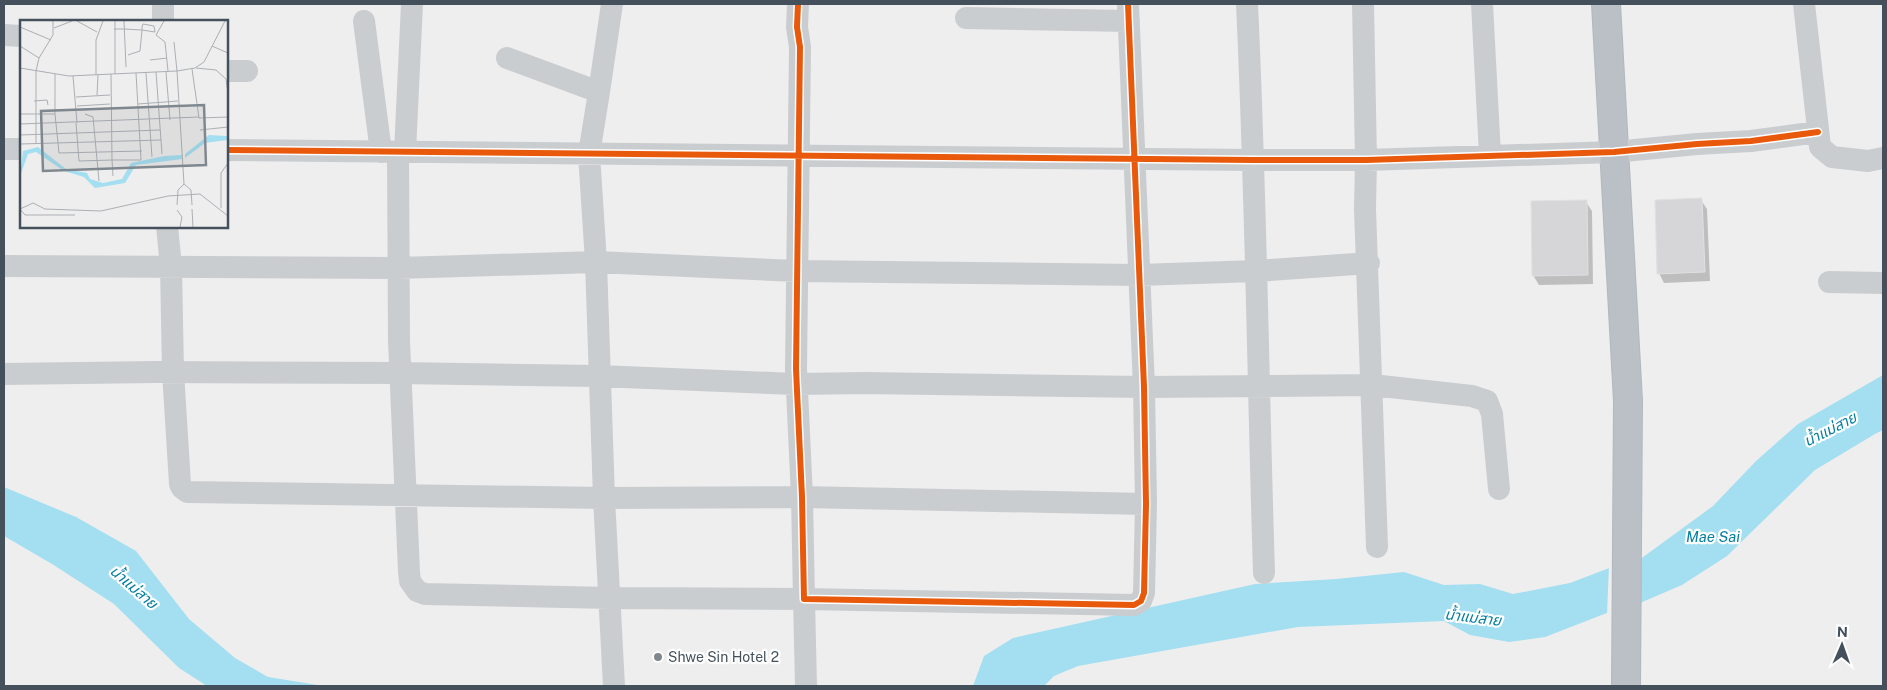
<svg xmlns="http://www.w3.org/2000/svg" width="1887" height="690" font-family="'Public Sans','Noto Sans Thai',sans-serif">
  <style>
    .water { fill: #a3dff1 }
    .pier { fill: #efeeee }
    .shadow { fill: #0003 }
    .building { fill: #d6d6d9; stroke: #e0e0e1 }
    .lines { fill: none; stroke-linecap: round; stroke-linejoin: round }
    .highway-casing { stroke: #b2b8bf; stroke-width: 30 }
    .minor { stroke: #cacdd0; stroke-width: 22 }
    .highway { stroke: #bac0c5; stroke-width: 28 }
    .cycleway-casing { stroke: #fff; stroke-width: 9 }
    .cycleway { stroke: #e8590c; stroke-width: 6 }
    .poi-dot { fill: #80888f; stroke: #fff; stroke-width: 2 }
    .labels { text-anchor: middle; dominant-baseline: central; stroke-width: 4.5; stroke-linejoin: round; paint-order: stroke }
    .poi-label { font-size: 14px; fill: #44515c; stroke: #fff; text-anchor: start }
    .water-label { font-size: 15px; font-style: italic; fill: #047fa1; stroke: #fff }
    .inset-road { fill: none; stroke: #abafb4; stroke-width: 1 }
    .view { fill: #80888f; fill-opacity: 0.15; stroke: #80888f; stroke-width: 2.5 }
    .inset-edge { fill: none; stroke: #44515c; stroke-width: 2.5 }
  </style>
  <rect width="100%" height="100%" fill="#efeeee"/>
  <path class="water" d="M 1883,375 L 1883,430 L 1875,434 L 1815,470 L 1727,556 L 1682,585 L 1640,603 L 1639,560 L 1713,506 L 1756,461 L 1798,424 Z
    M 4,487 L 76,517 L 136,551 L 189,619 L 235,658 L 268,677 L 324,686 L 207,686 L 179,668 L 114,604 L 52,564 L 4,536 Z
    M 1612,567 L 1612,611 L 1545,637 L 1509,642 L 1470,635 L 1444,621 L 1298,627 L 1078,666 L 1054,676 L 1044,686 L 973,686 L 984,656 L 1013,638 L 1255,584 L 1336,579 L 1404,572 L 1444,585 L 1480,584 L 1513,594 L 1570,583 Z"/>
  <path class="pier" d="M 1612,565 L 1614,566 L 1613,613 L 1607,615 L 1609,566 Z"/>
  <path class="shadow" d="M 1701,200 L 1707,209 L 1710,281 L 1664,283 L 1659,273 Z
    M 1586,202 L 1592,211 L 1593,284 L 1539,285 L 1533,275 Z"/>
  <path class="building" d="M 1702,198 L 1705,272 L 1657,274 L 1655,200 Z
    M 1587,200 L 1588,275 L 1532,276 L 1531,201 Z"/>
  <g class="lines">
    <defs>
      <path id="highway" d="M 1606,4 L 1628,401 L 1626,686"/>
    </defs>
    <use href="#highway" class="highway-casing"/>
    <path class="minor" d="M 798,4 L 797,27 L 800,47 L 796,369 L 802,497 L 804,599 L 1134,605 L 1141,601 L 1144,593 L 1146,504 L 1144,387 L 1128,4
      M 1247,4 C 1256,193 1258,383 1264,573
      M 1363,4 L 1366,160 L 1365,209 L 1377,547
      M 1482,4 L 1490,155
      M 1804,4 L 1820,147 L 1832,157 L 1868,161 L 1883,158
      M 966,18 L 1129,21
      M 163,21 L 163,4
      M 364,21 L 381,152
      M 4,35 L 21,36
      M 507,58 L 599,92 L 589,154 L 596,262 L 604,498 L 614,686
      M 226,71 L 247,71
      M 599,92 L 612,4
      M 4,149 L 21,149
      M 226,150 L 1254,160 L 1366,160 L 1614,152 L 1697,144 L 1751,141 L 1818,132
      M 398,152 L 399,341 L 409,572 L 410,581 L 417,591 L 425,594 L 610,598 L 804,599 L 806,686
      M 405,152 L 412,4
      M 167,226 L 171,267 L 173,372 L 180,484 L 182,488 L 187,492 L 604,498 L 802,497 L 1146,504
      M 4,266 L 398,268 L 596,262 L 797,271 L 1139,275 L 1256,271 L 1369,263
      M 1829,282 L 1883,283
      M 4,374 L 156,372 L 400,373 L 599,376 L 796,384 L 865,383 L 1144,387 L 1372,385 L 1472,396 L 1487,401 L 1492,414 L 1499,489"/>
    <use href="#highway" class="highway"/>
    <defs>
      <path id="cycleway" d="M 798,4 L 797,27 L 800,47 L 796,369 L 802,497 L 804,599 L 1134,605 L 1141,601 L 1144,593 L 1146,504 L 1144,387 L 1128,4
        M 226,150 L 1254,160 L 1366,160 L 1614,152 L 1697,144 L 1751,141 L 1818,132"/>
    </defs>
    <use href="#cycleway" class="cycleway-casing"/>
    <use href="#cycleway" class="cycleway"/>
  </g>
  <circle class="poi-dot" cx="658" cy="657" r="5"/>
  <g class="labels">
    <g class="poi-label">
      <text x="668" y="657">Shwe Sin Hotel 2</text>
    </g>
    <g class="water-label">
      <text transform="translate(1830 429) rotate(-27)">น้ำแม่สาย</text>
      <text x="1713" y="536">Mae Sai</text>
      <text transform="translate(134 587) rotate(41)">น้ำแม่สาย</text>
      <text transform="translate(1473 617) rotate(7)">น้ำแม่สาย</text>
    </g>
  </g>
  <g transform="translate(20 20)">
    <rect width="208" height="208" fill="#efeeee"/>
    <path d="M 189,115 L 207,116 L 207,120 L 185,123 L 165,138 L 165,134 ZM 18,127 L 46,149 L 67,153 L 70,159 L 83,163 L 102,159 L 111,143 L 144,136 L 162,135 L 162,139 L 116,145 L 105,163 L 75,168 L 64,157 L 44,151 L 16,132 L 8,134 L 0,156 L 3,131 Z" fill="#a3dff1"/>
    <path class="inset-road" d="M 57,1 L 77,12M 95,1 L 95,54M 104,1 L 106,47M 144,1 L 136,15 L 145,22 L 148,51M 0,7 L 31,20M 34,8 L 52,1M 94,9 L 104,9 L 122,10 L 135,12 L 134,6 L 123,4 L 122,7 L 122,10 L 120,31 L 108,35M 154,22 L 157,51M 0,26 L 19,38M 192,26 L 208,33M 130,40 L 147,38M 0,48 L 49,56 L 157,51M 176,48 L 196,50 L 206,59 L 208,73M 172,49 L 179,98 L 208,97M 16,51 L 16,124M 16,51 L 19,38 L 33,15 L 33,1M 136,52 L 142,134M 146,52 L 150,100M 126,53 L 132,137M 91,54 L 92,140 L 121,140 L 116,53M 76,55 L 76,20 L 83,1M 53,56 L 57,103M 77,75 L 78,55M 56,77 L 90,75M 14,81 L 27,80 L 28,85M 118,84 L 158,81M 57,86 L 90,84M 0,94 L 35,94 L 35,54M 35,94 L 39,133 L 122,131M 65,94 L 73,97 L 79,161M 56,103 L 59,141 L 92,140 L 93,156M 0,104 L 179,97M 180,110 L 208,107M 0,115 L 140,110M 0,124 L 141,120M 157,185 L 158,170 L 164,164M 172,185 L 171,170 L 164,164 L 157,51 L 175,48 L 184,42 L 205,1M 201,188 L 201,153 L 208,143M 172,189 L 173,207M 157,190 L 162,197 L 160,207M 55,195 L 5,195 L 0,189 L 13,183 L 25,189 L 81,191 L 148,176 L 180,174 L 208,196"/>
    <path class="view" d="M 184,85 L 186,145 L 23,151 L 21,91 Z"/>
    <rect width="208" height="208" class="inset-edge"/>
  </g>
  <rect width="1887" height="690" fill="none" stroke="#44515c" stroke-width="10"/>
  <g transform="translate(1842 645) rotate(2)" stroke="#ffffff" stroke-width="4" paint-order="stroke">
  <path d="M0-4L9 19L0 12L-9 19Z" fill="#44515c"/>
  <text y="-8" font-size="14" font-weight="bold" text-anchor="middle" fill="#44515c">N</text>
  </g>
</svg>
